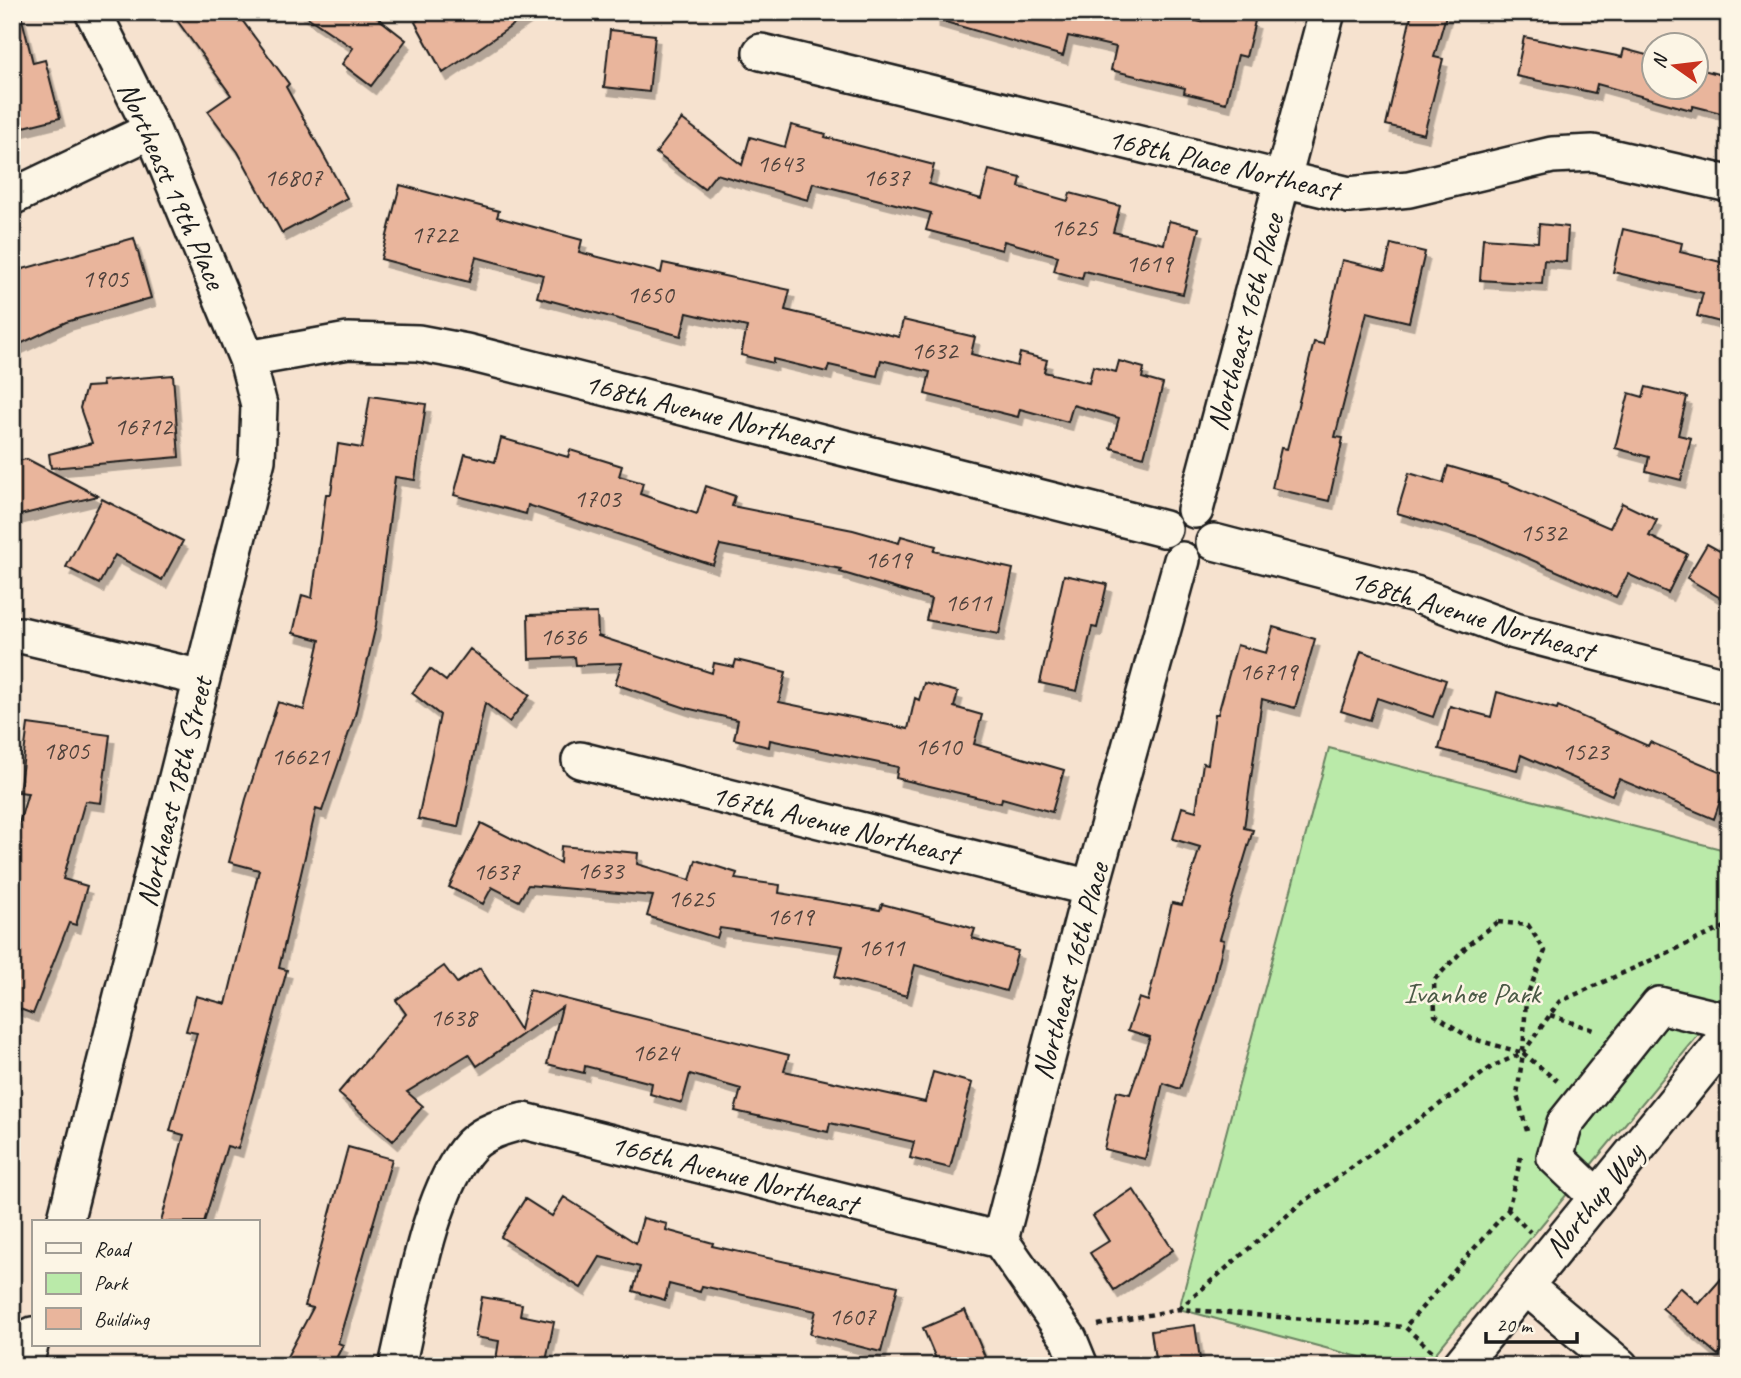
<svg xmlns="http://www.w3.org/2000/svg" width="1741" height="1378" font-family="Caveat,sans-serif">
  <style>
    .green { fill: #baeaa9; stroke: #6b8362; stroke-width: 2 }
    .building { fill: #e9b59c; stroke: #1c1c1c; stroke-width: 2; filter: url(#shadow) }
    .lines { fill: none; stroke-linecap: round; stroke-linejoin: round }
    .minor-casing { stroke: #1c1c1c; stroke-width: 40 }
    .path { stroke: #1c1c1c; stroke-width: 4.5; stroke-dasharray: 5 5; stroke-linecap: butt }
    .minor { stroke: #fcf5e5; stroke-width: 35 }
    .labels { text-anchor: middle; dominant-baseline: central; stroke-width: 5; stroke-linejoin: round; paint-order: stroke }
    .number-label { font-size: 26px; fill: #4f423c }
    .street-label { font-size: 30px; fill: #1c1c1c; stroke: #fcf5e5 }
    .park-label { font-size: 30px; fill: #4b5a46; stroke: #fcf5e5 }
  </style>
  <defs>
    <filter id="shadow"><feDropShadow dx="4.5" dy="8" stdDeviation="0" flood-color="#0004"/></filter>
  </defs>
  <rect width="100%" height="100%" fill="#f6e2cf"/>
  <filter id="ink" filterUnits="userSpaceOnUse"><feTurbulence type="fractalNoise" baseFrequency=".0143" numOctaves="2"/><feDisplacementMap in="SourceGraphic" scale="14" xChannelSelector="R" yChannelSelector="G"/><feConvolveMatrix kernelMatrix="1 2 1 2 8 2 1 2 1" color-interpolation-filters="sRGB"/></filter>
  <g filter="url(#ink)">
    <path class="green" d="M 1329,748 L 1729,851 L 1729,998 L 1425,1366 L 1393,1366 L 1179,1309 Z"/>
    <path class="building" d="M 171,12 L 236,12 L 289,84 L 286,87 L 347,198 L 282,233 L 238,152 L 208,111 L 231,95 Z
      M 300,12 L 370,12 L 406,40 L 371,86 L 342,64 L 353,48 Z
      M 432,12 L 532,12 L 443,73 L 415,22 Z
      M 935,12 L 1160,12 L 1201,22 L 1203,12 L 1219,12 L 1255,21 L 1246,57 L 1238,55 L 1226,103 L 1184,93 L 1185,88 L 1111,70 L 1116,47 L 1068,36 L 1063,56 L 935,19 Z
      M 1412,12 L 1447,12 L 1434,57 L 1443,59 L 1424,134 L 1386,125 Z
      M 21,15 L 33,63 L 45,60 L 60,118 L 12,130 L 12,16 Z
      M 610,30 L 655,35 L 649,92 L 604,87 Z
      M 1524,37 L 1622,57 L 1624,49 L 1654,57 L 1654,88 L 1696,88 L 1696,68 L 1729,77 L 1729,115 L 1693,106 L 1691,110 L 1597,84 L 1595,93 L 1516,76 Z
      M 682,119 L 742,165 L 750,137 L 785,147 L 791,125 L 826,134 L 825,137 L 934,165 L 929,184 L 981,199 L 989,170 L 1021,178 L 1019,187 L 1068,201 L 1070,193 L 1120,206 L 1113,232 L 1164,244 L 1169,221 L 1199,228 L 1183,294 L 1084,271 L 1082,279 L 1054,271 L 1058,256 L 1004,241 L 1002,250 L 926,230 L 931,213 L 813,183 L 808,200 L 716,174 L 704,189 L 656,153 Z
      M 400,185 L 499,211 L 497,217 L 582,240 L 579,252 L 661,273 L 663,263 L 790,290 L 785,310 L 899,337 L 903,320 L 975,337 L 971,354 L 1017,366 L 1020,353 L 1047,360 L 1044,372 L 1089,383 L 1093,366 L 1116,372 L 1119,361 L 1144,368 L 1142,378 L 1163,384 L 1144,457 L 1111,448 L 1119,418 L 1073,405 L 1068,422 L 1020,409 L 1018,417 L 925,394 L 930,372 L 881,360 L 877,376 L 829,365 L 827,372 L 773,359 L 773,363 L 741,355 L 747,327 L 687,313 L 681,336 L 537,297 L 543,275 L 476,257 L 469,282 L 381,259 Z
      M 1539,224 L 1568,227 L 1566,262 L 1544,260 L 1542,284 L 1480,280 L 1483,238 L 1538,242 Z
      M 1623,229 L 1682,243 L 1680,252 L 1729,264 L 1729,303 L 1724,323 L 1697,316 L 1703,293 L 1613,272 Z
      M 134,238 L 151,298 L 66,322 L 12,348 L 12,272 Z
      M 1391,244 L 1425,252 L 1409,322 L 1367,312 L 1335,437 L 1343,438 L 1329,501 L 1272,488 L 1281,448 L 1287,449 L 1314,342 L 1323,344 L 1342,260 L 1385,270 Z
      M 173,375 L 179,457 L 51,468 L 49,454 L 92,443 L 80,408 L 86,387 L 103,386 L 102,381 Z
      M 1646,387 L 1687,397 L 1678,435 L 1691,438 L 1681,480 L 1646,471 L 1649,457 L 1615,448 L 1629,393 L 1643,397 Z
      M 370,396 L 426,404 L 415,480 L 395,477 L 376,625 L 355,715 L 322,811 L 316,809 L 279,968 L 287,970 L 238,1149 L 227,1146 L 204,1222 L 161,1222 L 184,1135 L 170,1131 L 197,1033 L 186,1031 L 196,996 L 226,1004 L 259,870 L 229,862 L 246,799 L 278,702 L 304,710 L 320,640 L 293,633 L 302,595 L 312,598 L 326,494 L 331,494 L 338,444 L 362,448 Z
      M 501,438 L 568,457 L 570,450 L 622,466 L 619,476 L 643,483 L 640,494 L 697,514 L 706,486 L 735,496 L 732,506 L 853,530 L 899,543 L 901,536 L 936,546 L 934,551 L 1013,569 L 999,634 L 926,620 L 931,599 L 840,572 L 841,569 L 720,545 L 713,565 L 528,505 L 526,514 L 454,495 L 465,454 L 495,462 Z
      M 27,459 L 98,496 L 12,517 L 12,462 Z
      M 1448,466 L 1506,483 L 1610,528 L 1622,503 L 1657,520 L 1649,536 L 1687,554 L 1668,593 L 1628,574 L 1616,597 L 1482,538 L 1397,513 L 1409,473 L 1443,483 Z
      M 102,499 L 183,541 L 162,580 L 115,555 L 99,584 L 66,567 Z
      M 1707,544 L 1729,556 L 1729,603 L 1687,578 Z
      M 1064,575 L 1107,584 L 1097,628 L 1092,627 L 1077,691 L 1040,683 Z
      M 597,613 L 598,636 L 712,673 L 714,663 L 734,667 L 736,660 L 786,672 L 779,702 L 908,729 L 915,698 L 919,700 L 924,683 L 958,692 L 954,707 L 982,715 L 974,744 L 1064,770 L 1052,812 L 1002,798 L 1001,803 L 896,778 L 898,767 L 770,740 L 769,747 L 734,739 L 738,720 L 686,708 L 615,684 L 622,663 L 576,665 L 575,657 L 529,659 L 528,615 Z
      M 1273,627 L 1315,639 L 1295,708 L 1262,699 L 1244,828 L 1253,830 L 1220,939 L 1224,940 L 1212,992 L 1180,1089 L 1163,1083 L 1145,1159 L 1104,1149 L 1117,1091 L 1130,1094 L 1150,1037 L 1128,1030 L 1139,998 L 1148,1001 L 1172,903 L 1182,905 L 1200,847 L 1173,839 L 1182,807 L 1196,811 L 1203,763 L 1208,764 L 1215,714 L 1218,714 L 1237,645 L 1266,653 Z
      M 470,649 L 530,695 L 509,722 L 485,703 L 458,827 L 418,819 L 440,715 L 412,693 L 430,669 L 446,681 Z
      M 1361,651 L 1446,680 L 1433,717 L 1377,698 L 1370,720 L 1341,711 Z
      M 1497,692 L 1557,709 L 1558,706 L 1648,746 L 1650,742 L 1729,775 L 1714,819 L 1619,779 L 1612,795 L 1521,755 L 1517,770 L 1439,749 L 1450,706 L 1491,717 Z
      M 28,724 L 110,735 L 101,803 L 85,801 L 63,879 L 87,886 L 76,925 L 69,923 L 33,1014 L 12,1006 L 12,847 L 28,793 L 19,792 Z
      M 481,823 L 560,863 L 561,846 L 638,853 L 637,864 L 690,880 L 696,860 L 737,873 L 735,879 L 780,885 L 779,893 L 880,910 L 882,904 L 951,922 L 975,929 L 972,938 L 1018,951 L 1006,991 L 915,965 L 907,996 L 835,977 L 843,946 L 720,928 L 717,938 L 647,916 L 653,896 L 528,885 L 519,901 L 492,887 L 483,904 L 449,887 Z
      M 444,966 L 457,983 L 480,968 L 520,1030 L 529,990 L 789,1055 L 784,1071 L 925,1102 L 933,1072 L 972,1083 L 950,1168 L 910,1158 L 914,1142 L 830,1123 L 828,1132 L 735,1111 L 741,1089 L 690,1074 L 682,1103 L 650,1094 L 652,1083 L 585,1066 L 584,1073 L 547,1064 L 562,1007 L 477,1066 L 469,1054 L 407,1092 L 423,1106 L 393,1141 L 338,1093 L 406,1014 L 396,1000 Z
      M 348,1147 L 392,1159 L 338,1343 L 343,1345 L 332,1366 L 282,1366 L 313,1308 L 305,1306 Z
      M 1133,1189 L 1173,1250 L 1114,1290 L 1090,1253 L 1109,1241 L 1093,1216 Z
      M 564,1197 L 636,1243 L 643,1218 L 667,1224 L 666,1230 L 713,1243 L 712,1246 L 898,1286 L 881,1352 L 810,1334 L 816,1311 L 702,1286 L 700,1292 L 669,1284 L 665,1300 L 633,1291 L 640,1267 L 600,1257 L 581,1288 L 501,1237 L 525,1199 L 552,1216 Z
      M 1729,1270 L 1729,1343 L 1718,1355 L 1662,1308 L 1680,1287 L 1699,1304 Z
      M 482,1297 L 522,1304 L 520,1315 L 554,1322 L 545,1366 L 495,1366 L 499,1341 L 475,1337 Z
      M 965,1310 L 989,1366 L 939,1366 L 923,1328 Z
      M 1195,1325 L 1201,1366 L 1156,1366 L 1151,1331 Z"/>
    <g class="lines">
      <defs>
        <path id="minor" d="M 761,52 L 1349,195 L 1409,189 L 1552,155 L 1593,153 L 1729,184
          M 12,197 L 152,130
          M 247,359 L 348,341 L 418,343 L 466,352 L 1164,529
          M 1195,510 L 1327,12
          M 1214,542 L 1415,594 L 1515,631 L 1729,687
          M 21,635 L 202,678
          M 580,760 L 1091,888
          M 1597,1197 L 1555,1157 L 1565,1123 L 1659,1005 L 1713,1018 L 1729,1029
          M 65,1222 L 257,460 L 259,405 L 247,359 L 152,130 L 93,12
          M 1525,1286 L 1620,1366
          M 24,1366 L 33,1335
          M 397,1366 C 412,1304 429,1190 471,1145 C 485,1131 505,1126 524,1121 L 1000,1240
          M 1080,1366 L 1069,1339 L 1000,1240 L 1091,888 L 1182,560
          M 1460,1366 L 1729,1035"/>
      </defs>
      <use href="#minor" class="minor-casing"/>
      <path class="path" d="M 1498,922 L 1528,925 L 1545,951 L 1526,998 L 1523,1053 L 1470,1038 L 1435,1015 L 1434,980 L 1469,944 Z
        M 1550,1015 L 1596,1031
        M 1527,1131 L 1517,1095 L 1523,1053 L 1557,1081
        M 1508,1210 L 1521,1157
        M 1179,1309 L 1298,1206 L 1493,1066 L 1523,1053 L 1559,1002 L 1729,925
        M 1098,1325 L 1179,1309 L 1405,1327
        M 1432,1351 L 1405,1327 L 1508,1210 L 1530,1232"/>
      <use href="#minor" class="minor"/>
    </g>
  </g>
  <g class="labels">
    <g class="number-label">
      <text x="780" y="163">1643</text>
      <text x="293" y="177">16807</text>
      <text x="886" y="177">1637</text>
      <text x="1074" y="227">1625</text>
      <text x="434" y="234">1722</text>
      <text x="1149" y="263">1619</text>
      <text x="105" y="278">1905</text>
      <text x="650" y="294">1650</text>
      <text x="934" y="350">1632</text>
      <text x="143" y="426">16712</text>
      <text x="597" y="498">1703</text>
      <text x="1543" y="532">1532</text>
      <text x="888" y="559">1619</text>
      <text x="968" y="602">1611</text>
      <text x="563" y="636">1636</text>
      <text x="1268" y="671">16719</text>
      <text x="938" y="746">1610</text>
      <text x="66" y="750">1805</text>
      <text x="1585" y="751">1523</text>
      <text x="300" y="756">16621</text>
      <text x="600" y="870">1633</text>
      <text x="496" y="871">1637</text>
      <text x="691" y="898">1625</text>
      <text x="790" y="916">1619</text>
      <text x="881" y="947">1611</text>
      <text x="453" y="1017">1638</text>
      <text x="655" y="1052">1624</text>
      <text x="852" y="1316">1607</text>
    </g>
    <g class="street-label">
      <text transform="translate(1223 164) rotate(13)">168th Place Northeast</text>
      <text transform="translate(172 185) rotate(66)">Northeast 19th Place</text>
      <text transform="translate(1245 322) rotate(-75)">Northeast 16th Place</text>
      <text transform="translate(708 413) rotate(14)">168th Avenue Northeast</text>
      <text transform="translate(1472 615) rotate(17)">168th Avenue Northeast</text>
      <text transform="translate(174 792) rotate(-76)">Northeast 18th Street</text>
      <text transform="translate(835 824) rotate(14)">167th Avenue Northeast</text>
      <text transform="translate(1070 971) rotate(-75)">Northeast 16th Place</text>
      <text transform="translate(734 1174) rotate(14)">166th Avenue Northeast</text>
      <text transform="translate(1594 1200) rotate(-51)">Northup Way</text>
    </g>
    <g class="park-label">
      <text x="1472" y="993">Ivanhoe Park</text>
    </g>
  </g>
  <rect width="1741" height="1378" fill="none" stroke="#fcf5e5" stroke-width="42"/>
  <rect x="21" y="21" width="1699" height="1336" fill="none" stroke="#1c1c1c" stroke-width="2.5" filter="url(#ink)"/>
  <rect x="32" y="1220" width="228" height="126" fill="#fcf5e5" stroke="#a29e95" stroke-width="2"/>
  <rect x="46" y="1243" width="35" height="10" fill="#fcf5e5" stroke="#a29e95" stroke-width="2"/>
  <text x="94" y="1256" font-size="21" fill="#1c1c1c">Road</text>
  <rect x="46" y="1273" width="35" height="21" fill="#baeaa9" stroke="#a29e95" stroke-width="2"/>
  <text x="94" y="1290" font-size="21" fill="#1c1c1c">Park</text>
  <rect x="46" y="1308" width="35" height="21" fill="#e9b59c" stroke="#a29e95" stroke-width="2"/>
  <text x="94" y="1326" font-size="21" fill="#1c1c1c">Building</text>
  <g transform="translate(1675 66) rotate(284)"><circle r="33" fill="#fcf5e5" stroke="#a29e95" stroke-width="2"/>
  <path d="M0-5L12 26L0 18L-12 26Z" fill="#c8321e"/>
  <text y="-10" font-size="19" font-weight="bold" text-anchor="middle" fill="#1c1c1c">N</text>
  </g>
  <path d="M1486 1332v10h91v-10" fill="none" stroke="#1c1c1c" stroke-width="3.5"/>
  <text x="1496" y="1332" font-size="21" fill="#1c1c1c" stroke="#fcf5e5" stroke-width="5" paint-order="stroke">20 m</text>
</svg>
